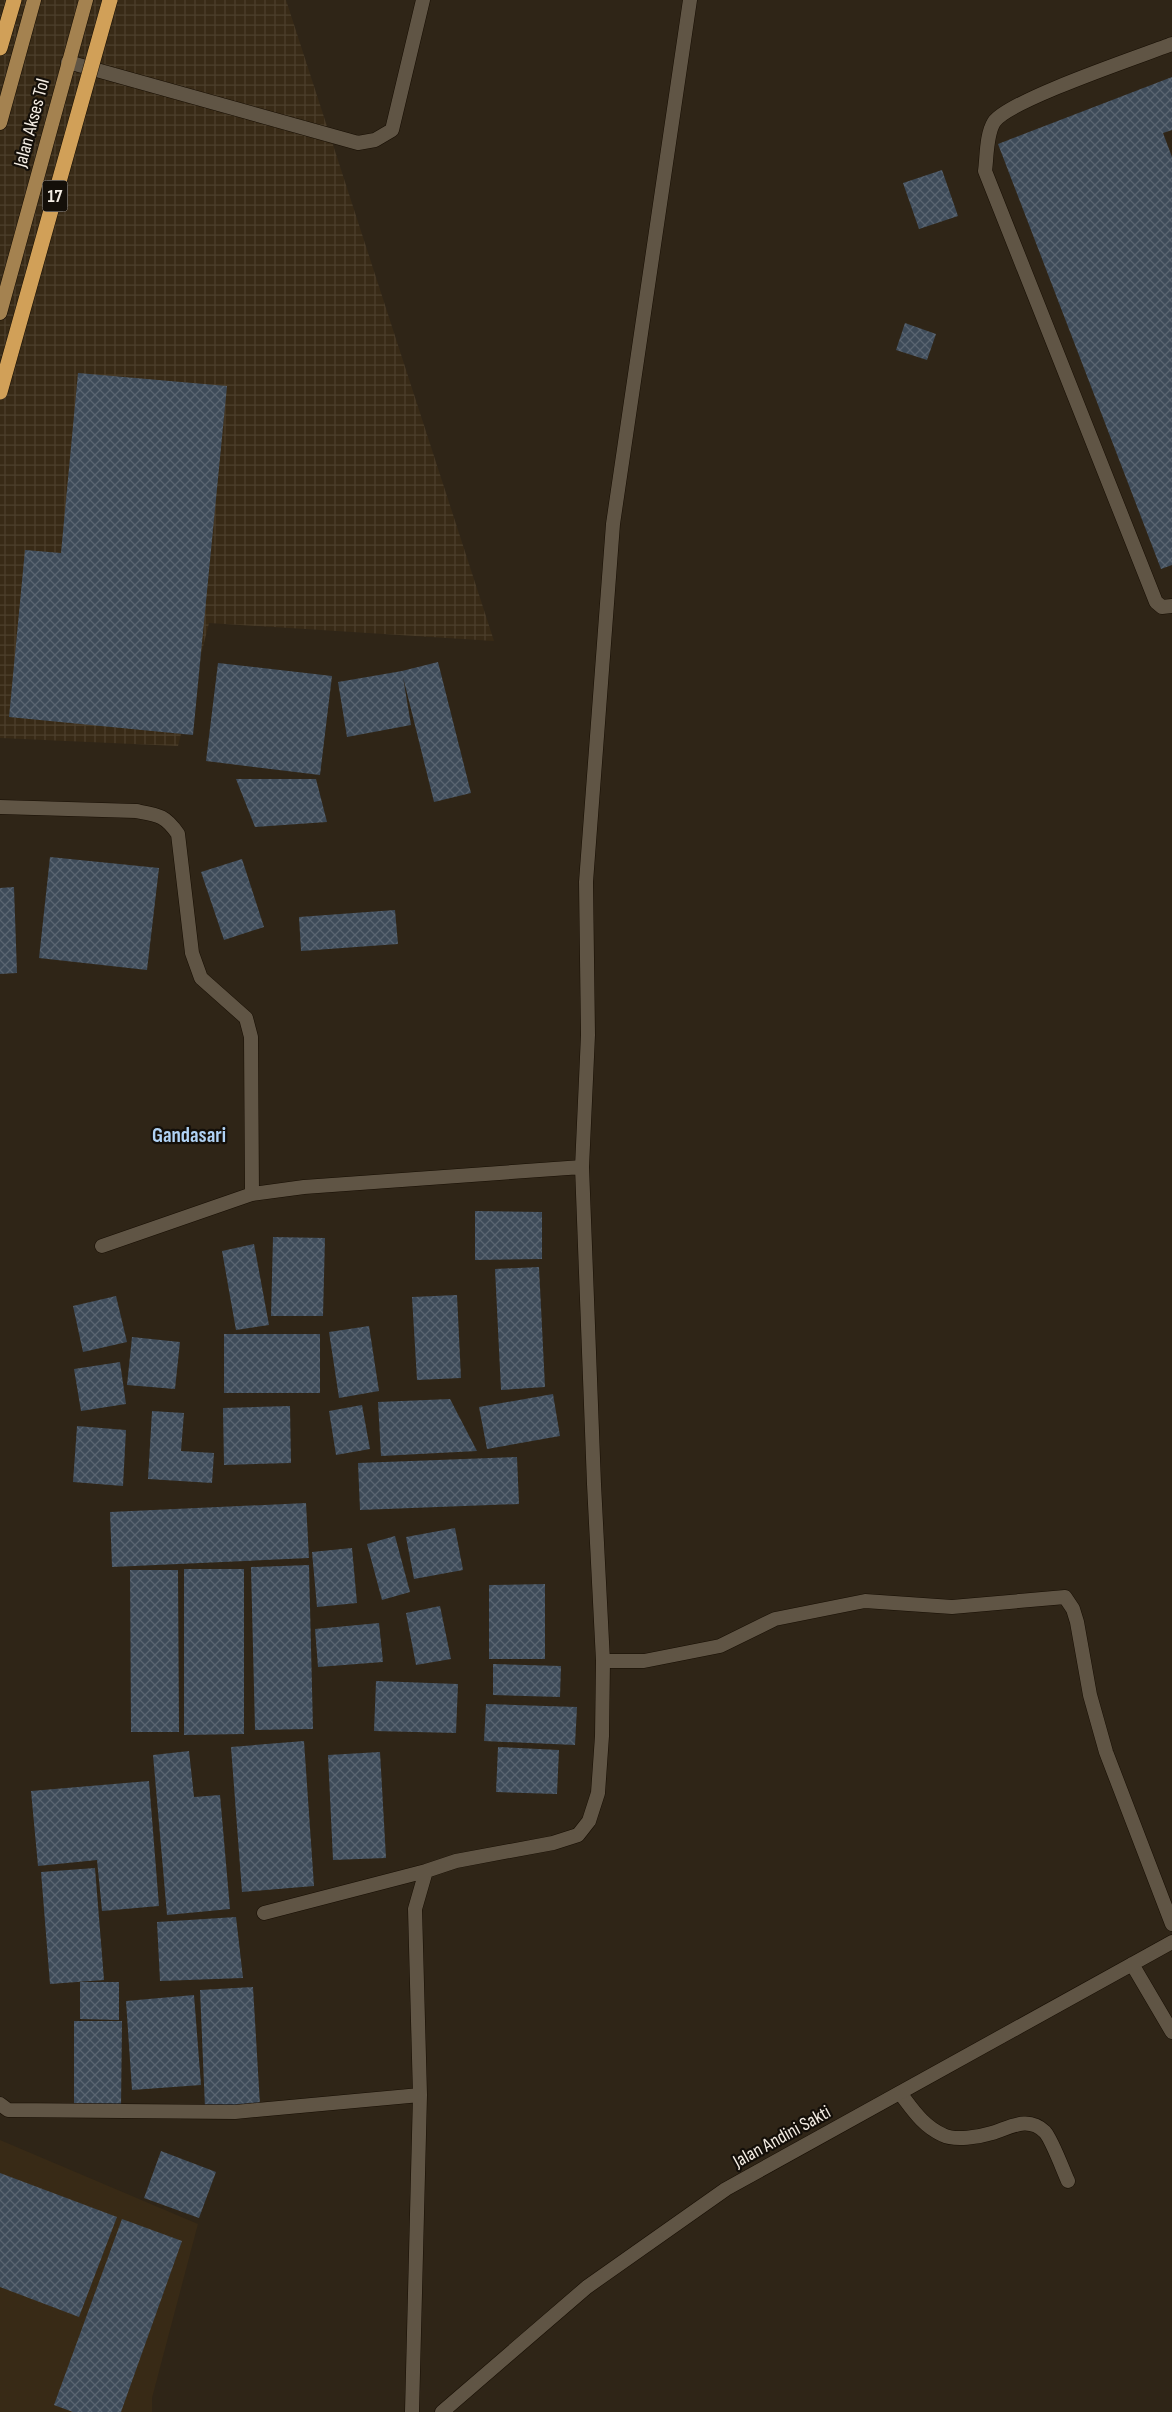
<svg xmlns="http://www.w3.org/2000/svg" width="1172" height="2412" font-family="'Sofia Sans Condensed',sans-serif">
  <style>
    .built { fill: #382a16 }
    .industrial { fill: url(#industrial-grid) }
    .building { fill: url(#building-cross-hatch) }
    .lines { fill: none; stroke-linecap: round; stroke-linejoin: round }
    .service-casing { stroke: #170e03; stroke-width: 15 }
    .minor-casing { stroke: #170e03; stroke-width: 15 }
    .primary-casing { stroke: #170e03; stroke-width: 15 }
    .motorway-casing { stroke: #170e03; stroke-width: 16 }
    .service { stroke: #605545; stroke-width: 14 }
    .minor { stroke: #605545; stroke-width: 14 }
    .primary { stroke: #a48250; stroke-width: 14 }
    .motorway { stroke: #d1a058; stroke-width: 15 }
    .motorway-bridge-casing { stroke: #170e03; stroke-width: 16; stroke-linecap: butt }
    .motorway-bridge { stroke: #d1a058; stroke-width: 15 }
    .labels { text-anchor: middle; dominant-baseline: central; stroke-width: 4.5; stroke-linejoin: round; paint-order: stroke }
    .shield { fill: #140f09; stroke: #b1aaa2; stroke-width: 1 }
    .shield-label { font-size: 18px; font-weight: bold; fill: #f4ede4 }
    .street-label { font-size: 19px; fill: #f4ede4; stroke: #140f09 }
    .quarter-label { font-size: 21px; font-weight: bold; fill: #b0d2f4; stroke: #140f09 }
  </style>
  <defs>
    <pattern id="industrial-grid" width="8" height="8" patternUnits="userSpaceOnUse" patternTransform="scale(1.25)"><rect width="8" height="8" fill="#382a16"/><path d="M0 4h8M4 0v8" fill="none" stroke="#4c3f2c"/></pattern>
    <pattern id="building-cross-hatch" width="8" height="8" patternUnits="userSpaceOnUse" patternTransform="scale(1.25)"><rect width="8" height="8" fill="#3e4b59"/><path d="M0 0l8 8M0 8l8-8" fill="none" stroke="#5a6571"/></pattern>
  </defs>
  <rect width="100%" height="100%" fill="#2f2517"/>
  <path class="built" d="M 0,2140 L 198,2224 L 152,2398 L 152,2412 L 0,2412 Z"/>
  <path class="industrial" d="M 0,0 L 286,0 L 494,641 L 209,623 L 178,746 L 0,738 Z"/>
  <path class="building" d="M 1172,77 L 1172,130 L 1163,133 L 1172,157 L 1172,565 L 1161,569 L 998,144 Z
    M 942,170 L 958,216 L 919,229 L 903,183 Z
    M 905,323 L 936,334 L 927,360 L 896,350 Z
    M 78,373 L 227,386 L 193,735 L 9,717 L 25,550 L 61,553 Z
    M 438,662 L 471,793 L 434,802 L 403,677 L 411,725 L 347,737 L 338,682 L 402,671 Z
    M 218,663 L 332,676 L 320,775 L 206,761 Z
    M 236,779 L 316,779 L 327,822 L 255,827 Z
    M 50,857 L 159,868 L 147,970 L 39,958 Z
    M 242,859 L 264,927 L 224,940 L 201,872 Z
    M 14,887 L 17,973 L 0,974 L 0,888 Z
    M 395,910 L 398,944 L 301,951 L 299,917 Z
    M 475,1211 L 542,1212 L 542,1259 L 475,1260 Z
    M 273,1237 L 325,1238 L 323,1316 L 271,1316 Z
    M 254,1244 L 269,1325 L 236,1330 L 222,1251 Z
    M 539,1267 L 545,1387 L 501,1390 L 495,1269 Z
    M 457,1295 L 461,1378 L 417,1380 L 412,1297 Z
    M 116,1296 L 127,1342 L 83,1352 L 73,1306 Z
    M 369,1326 L 379,1391 L 339,1398 L 329,1332 Z
    M 224,1334 L 320,1334 L 320,1393 L 224,1393 Z
    M 132,1337 L 180,1342 L 175,1389 L 127,1385 Z
    M 120,1362 L 126,1404 L 81,1411 L 74,1369 Z
    M 553,1394 L 560,1436 L 487,1449 L 479,1407 Z
    M 450,1399 L 477,1451 L 381,1456 L 378,1402 Z
    M 362,1405 L 370,1449 L 336,1455 L 329,1411 Z
    M 290,1406 L 291,1463 L 224,1465 L 223,1408 Z
    M 152,1411 L 184,1413 L 181,1451 L 214,1453 L 212,1483 L 148,1479 Z
    M 77,1426 L 126,1430 L 123,1486 L 73,1482 Z
    M 517,1457 L 519,1504 L 360,1510 L 358,1463 Z
    M 306,1503 L 309,1558 L 112,1567 L 110,1512 Z
    M 455,1528 L 463,1570 L 414,1579 L 406,1537 Z
    M 395,1536 L 410,1592 L 382,1600 L 367,1544 Z
    M 352,1548 L 357,1603 L 317,1607 L 312,1552 Z
    M 309,1565 L 313,1729 L 255,1730 L 251,1567 Z
    M 184,1569 L 244,1569 L 244,1734 L 184,1735 Z
    M 130,1570 L 178,1570 L 179,1732 L 131,1732 Z
    M 545,1584 L 545,1659 L 489,1659 L 489,1585 Z
    M 440,1606 L 451,1659 L 416,1665 L 406,1613 Z
    M 379,1623 L 383,1662 L 318,1667 L 315,1629 Z
    M 493,1664 L 561,1666 L 560,1697 L 493,1695 Z
    M 376,1681 L 458,1684 L 456,1733 L 374,1731 Z
    M 486,1704 L 577,1707 L 575,1745 L 484,1741 Z
    M 304,1741 L 314,1886 L 242,1892 L 231,1747 Z
    M 498,1747 L 559,1750 L 557,1794 L 496,1792 Z
    M 189,1751 L 194,1797 L 220,1795 L 230,1909 L 167,1915 L 153,1755 Z
    M 380,1752 L 386,1858 L 333,1860 L 328,1755 Z
    M 149,1781 L 159,1906 L 102,1911 L 97,1860 L 38,1866 L 31,1791 Z
    M 95,1868 L 104,1980 L 50,1984 L 41,1872 Z
    M 236,1917 L 243,1978 L 160,1981 L 157,1922 Z
    M 80,1982 L 119,1982 L 119,2020 L 80,2019 Z
    M 253,1987 L 260,2105 L 205,2108 L 200,1990 Z
    M 194,1995 L 201,2085 L 132,2090 L 126,2001 Z
    M 74,2021 L 122,2021 L 121,2107 L 74,2107 Z
    M 161,2151 L 216,2172 L 199,2218 L 144,2198 Z
    M 0,2173 L 117,2217 L 79,2317 L 0,2287 Z
    M 122,2219 L 182,2241 L 121,2412 L 73,2412 L 54,2405 Z"/>
  <g class="lines">
    <defs>
      <path id="service" d="M 1172,44 C 1141,56 1009,100 994,122 C 986,135 987,157 985,171 L 1156,602 L 1162,607 L 1172,606
        M 68,62 L 358,143 L 375,140 L 392,130 L 423,0
        M 900,2093 C 913,2110 923,2126 943,2135 C 955,2141 979,2137 992,2133 C 1009,2128 1028,2115 1045,2132 C 1052,2140 1063,2170 1068,2181"/>
      <path id="minor" d="M 0,807 L 136,811 C 158,815 165,815 178,834 L 192,953 L 201,978 L 246,1018 L 251,1037 L 252,1194
        M 102,1246 L 252,1194 L 304,1187 L 582,1167
        M 603,1661 L 644,1661 L 720,1646 L 775,1619 L 865,1601 L 952,1607 L 1065,1597 L 1073,1609 L 1077,1622 L 1090,1695 L 1106,1752 L 1172,1924
        M 264,1913 L 426,1871
        M 1132,1964 L 1172,2032
        M 0,2104 L 8,2110 L 235,2112 L 420,2095
        M 412,2412 L 420,2095 L 415,1909 L 426,1871 L 456,1861 L 553,1843 L 578,1835 L 589,1821 L 598,1793 L 602,1736 L 603,1661 L 594,1484 L 582,1167 L 588,1035 L 586,882 L 613,524 L 690,0
        M 442,2412 L 587,2287 L 726,2189 L 1172,1942"/>
      <path id="primary" d="M 0,123 L 34,0
        M 0,313 L 86,0"/>
      <path id="motorway" d="M 0,48 L 14,0"/>
    </defs>
    <use href="#service" class="service-casing"/>
    <use href="#minor" class="minor-casing"/>
    <use href="#primary" class="primary-casing"/>
    <use href="#motorway" class="motorway-casing"/>
    <use href="#service" class="service"/>
    <use href="#minor" class="minor"/>
    <use href="#primary" class="primary"/>
    <use href="#motorway" class="motorway"/>
    <defs>
      <path id="motorway-bridge" d="M 0,392 L 110,0"/>
    </defs>
    <use href="#motorway-bridge" class="motorway-bridge-casing"/>
    <use href="#motorway-bridge" class="motorway-bridge"/>
  </g>
  <g class="labels">
    <rect class="shield" x="42.5" y="180.5" width="25" height="31" rx="4"/>
    <g class="shield-label">
      <text x="55" y="196">17</text>
    </g>
    <g class="street-label">
      <text transform="translate(32 123) rotate(-75)">Jalan Akses Tol</text>
      <text transform="translate(782 2137) rotate(-29)">Jalan Andini Sakti</text>
    </g>
    <g class="quarter-label">
      <text x="189" y="1135">Gandasari</text>
    </g>
  </g>
</svg>
